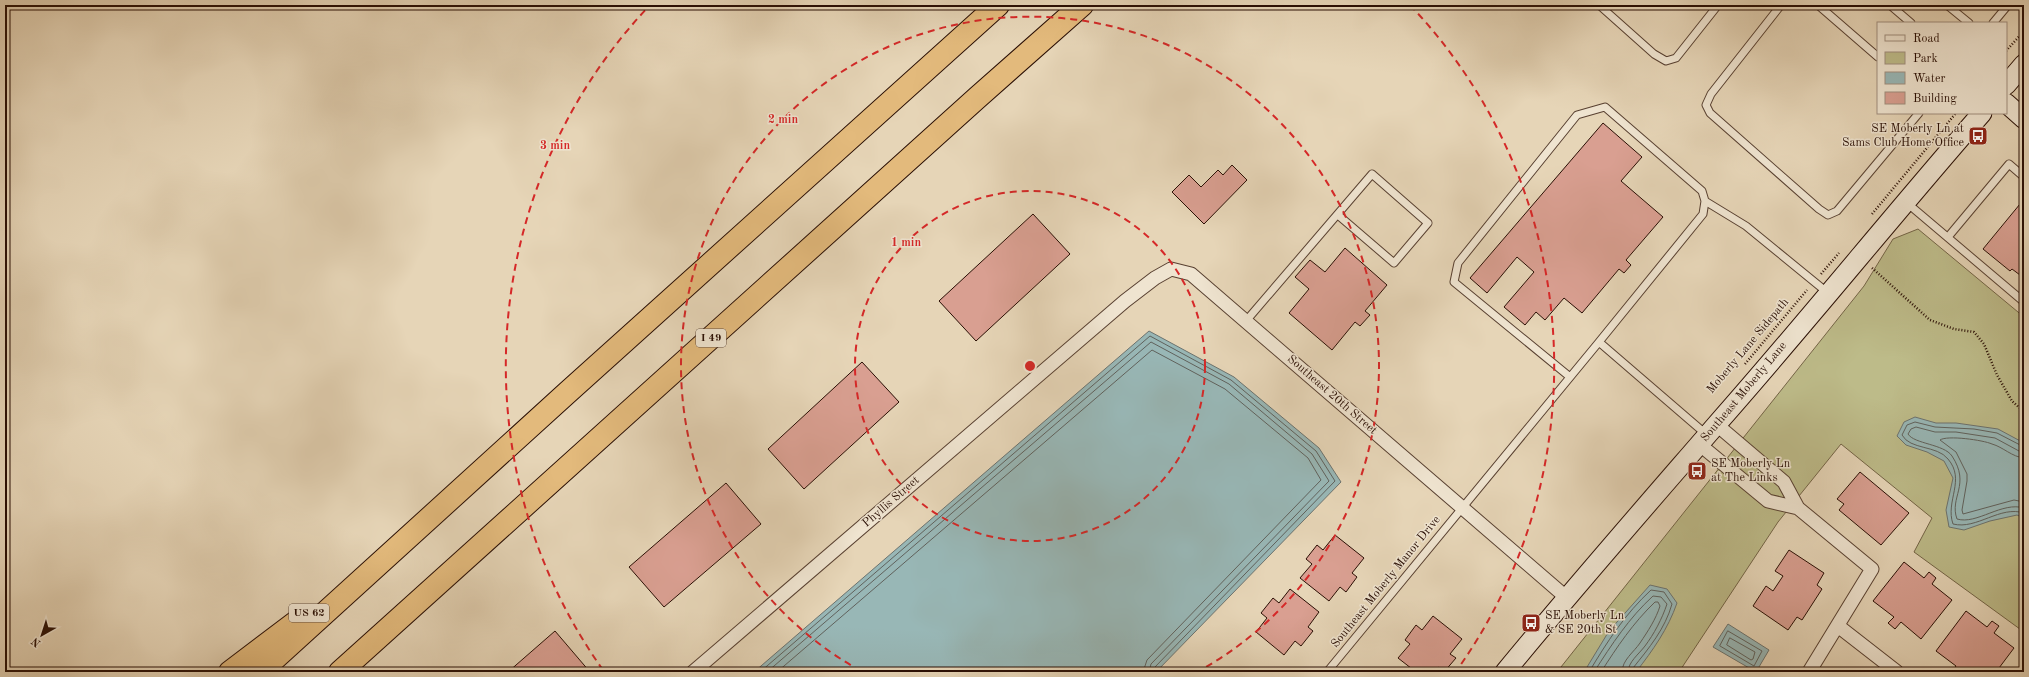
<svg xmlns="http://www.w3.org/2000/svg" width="2029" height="677" font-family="'Old Standard TT',serif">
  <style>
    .green { fill: #bdbb89; stroke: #736446 }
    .water { fill: #98b7b6; stroke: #6c736f }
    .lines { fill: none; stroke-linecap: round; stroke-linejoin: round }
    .shore { stroke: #60625d; stroke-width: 1 }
    .building { fill: #d99f91; stroke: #290e04 }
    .lane-casing { stroke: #584031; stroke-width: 9 }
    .street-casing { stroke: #584031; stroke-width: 15 }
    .secondary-casing { stroke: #290e04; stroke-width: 21 }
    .highway-casing { stroke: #290e04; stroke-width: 24 }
    .path { stroke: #290e04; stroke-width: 2.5; stroke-dasharray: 1 2; stroke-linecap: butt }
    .lane { stroke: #efe4d0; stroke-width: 7 }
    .street { stroke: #efe4d0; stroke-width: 13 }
    .secondary { stroke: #efe4d0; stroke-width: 19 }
    .highway { stroke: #e3ba7c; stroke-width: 22 }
    .ring { fill: none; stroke: #d62828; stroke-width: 2; stroke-dasharray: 7 5 }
    .labels { text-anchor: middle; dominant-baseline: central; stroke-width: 3; stroke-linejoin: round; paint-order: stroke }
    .shield { fill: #efe4d0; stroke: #644e41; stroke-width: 1 }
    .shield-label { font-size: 11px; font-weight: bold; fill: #290e04 }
    .poi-label { font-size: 12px; fill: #290e04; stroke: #efe4d0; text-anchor: start }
    .street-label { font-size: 12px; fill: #290e04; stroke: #efe4d0 }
    .centre { fill: #d62828; stroke: #efe4d0; stroke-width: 2 }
    .ring-label { font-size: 12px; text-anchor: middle; font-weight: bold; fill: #d62828; stroke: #efe4d0; stroke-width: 3; stroke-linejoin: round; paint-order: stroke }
  </style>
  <rect width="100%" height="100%" fill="#e6d5b7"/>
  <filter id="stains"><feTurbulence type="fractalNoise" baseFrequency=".005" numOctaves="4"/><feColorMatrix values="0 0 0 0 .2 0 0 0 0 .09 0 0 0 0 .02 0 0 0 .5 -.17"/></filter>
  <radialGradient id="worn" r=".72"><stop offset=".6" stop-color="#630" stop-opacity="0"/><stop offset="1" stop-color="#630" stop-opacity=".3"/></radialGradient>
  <path class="green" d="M 1918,229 L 2024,317 L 2024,632 L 1914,552 L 1932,518 L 1841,444 L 1778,522 L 1679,672 L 1557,672 L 1864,286 L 1893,239 Z"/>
  <path class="water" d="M 1149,331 L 1234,377 L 1319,448 L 1341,482 L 1156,672 L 754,672 Z
    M 1915,417 L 1936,423 L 1956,423 L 1998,429 L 2024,443 L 2024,518 L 2017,515 L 1990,521 L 1964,530 L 1949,527 L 1946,510 L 1953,478 L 1944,461 L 1927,452 L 1906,445 L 1897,436 L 1904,422 Z
    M 1650,585 L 1667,589 L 1677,603 C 1668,629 1653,650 1636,672 L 1584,672 L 1609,631 Z
    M 1728,624 L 1769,650 L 1756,672 L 1713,647 Z"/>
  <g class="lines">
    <path class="shore" d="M 2024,447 L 1997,433 L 1974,429 L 1935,427 L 1915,422 L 1907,425 L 1902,435 C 1910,450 1937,445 1948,459 C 1966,480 1945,501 1953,524 C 1977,530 2000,505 2024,513
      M 2024,452 L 2019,451 L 1995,438 L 1956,432 L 1935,432 L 1916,427 L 1911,429 L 1908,434 C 1914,444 1944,444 1952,456 C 1971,485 1949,497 1957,519 C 1977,525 2002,501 2024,508
      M 2024,458 C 2012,457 2003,447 1992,444 C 1983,440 1947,435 1940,440 L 1956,452 L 1967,474 L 1967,481 L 1962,510 L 1963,514 L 2014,500 L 2024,502
      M 1728,631 L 1762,651 L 1754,666 L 1720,646 Z
      M 1730,638 L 1755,652 L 1753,659 L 1751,660 L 1727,645 Z
      M 760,672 L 1150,336 L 1231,380 L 1316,451 L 1335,481 L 1155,667 L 1154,672
      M 767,672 L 1151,342 L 1229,384 L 1312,454 L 1329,481 L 1151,664 L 1149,672
      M 777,672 L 1152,350 L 1225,389 L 1308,458 L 1321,480 L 1147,660 L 1143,672
      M 1589,672 C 1607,642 1625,614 1651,590 L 1664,592 L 1672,604 C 1665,629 1649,648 1633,668 L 1633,672
      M 1594,672 C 1612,644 1629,618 1653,596 L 1661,597 L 1667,604 C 1662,619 1654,634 1645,646 C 1639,654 1628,662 1628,672
      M 1601,672 C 1617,647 1633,623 1655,602 L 1658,602 L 1660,606 C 1656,619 1648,631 1640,643 C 1634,652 1622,660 1622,672"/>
  </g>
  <path class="building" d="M 1603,123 L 1642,157 L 1621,181 L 1663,217 L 1626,260 L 1631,265 L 1624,273 L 1619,269 L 1582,313 L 1564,298 L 1545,320 L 1536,312 L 1525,325 L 1504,307 L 1534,272 L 1517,257 L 1487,293 L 1470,278 Z
    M 1232,165 L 1247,180 L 1204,224 L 1172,192 L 1189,175 L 1201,187 L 1218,170 L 1223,175 Z
    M 2020,204 L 2024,208 L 2024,278 L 2012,269 L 2010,271 L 1983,249 Z
    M 1033,214 L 1070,254 L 976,341 L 939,301 Z
    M 1345,248 L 1387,285 L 1365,311 L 1370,315 L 1360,326 L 1355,322 L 1332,350 L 1289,313 L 1309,289 L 1295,277 L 1310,260 L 1325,272 Z
    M 862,362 L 899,402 L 804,489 L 768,449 Z
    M 1860,472 L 1909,513 L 1881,545 L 1839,510 L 1844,504 L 1837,499 Z
    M 726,483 L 761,524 L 664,607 L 629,567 Z
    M 1335,535 L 1364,558 L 1352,573 L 1357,577 L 1346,592 L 1340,587 L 1329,601 L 1300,578 L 1312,564 L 1306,559 L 1317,545 L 1323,550 Z
    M 1789,550 L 1824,573 L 1817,585 L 1822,589 L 1802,620 L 1797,617 L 1788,630 L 1753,606 L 1766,586 L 1773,591 L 1783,576 L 1775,571 Z
    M 1904,562 L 1924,578 L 1929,572 L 1936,578 L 1932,584 L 1952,600 L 1921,639 L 1901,622 L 1895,629 L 1888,623 L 1894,617 L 1873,601 Z
    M 1290,589 L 1319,612 L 1308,627 L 1313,631 L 1301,646 L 1295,641 L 1284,655 L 1256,632 L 1267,618 L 1261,613 L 1273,598 L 1279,603 Z
    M 1966,611 L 1987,627 L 1992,621 L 1999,626 L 1994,633 L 2014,648 L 1996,672 L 1952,672 L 1956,666 L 1936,651 Z
    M 1433,616 L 1462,639 L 1450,654 L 1456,658 L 1444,672 L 1438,667 L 1435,672 L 1416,672 L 1398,658 L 1410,644 L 1405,640 L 1416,625 L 1422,630 Z
    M 555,631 L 590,672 L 508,672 Z
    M 2024,664 L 2024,672 L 2017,672 Z"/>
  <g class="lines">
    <defs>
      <path id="lane" d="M 1599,5 L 1654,54 L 1666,61 L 1676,58 L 1718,5
        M 1781,5 L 1711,94 L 1706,105 L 1710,113 L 1819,209 L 1828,215 L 1837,211 L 1919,113
        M 1818,5 L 1878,57
        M 1890,5 L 1911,23
        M 1947,5 L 1969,23
        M 1993,23 L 2008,5
        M 1705,201 L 1746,226 L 1828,293
        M 1907,203 L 2024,302
        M 1948,237 L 2009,164 L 2024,177
        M 1246,321 L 1372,174 L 1428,223 L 1394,263 L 1338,215
        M 1570,377 L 1454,282 L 1458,263 L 1577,115 L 1605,107 L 1702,191 L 1705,201 L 1703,214 L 1599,342
        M 1327,672 L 1599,342 L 1707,435"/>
      <path id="street" d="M 1717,425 L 1784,482 L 1798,508 L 1872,569 L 1809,672
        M 1699,444 L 1768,501 L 1798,508
        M 1838,626 L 1897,672
        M 693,672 L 1125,301 L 1155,278 L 1171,269 L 1191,274 L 1567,598"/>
      <path id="secondary" d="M 2006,85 L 2024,64
        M 2006,103 L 2024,119
        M 1505,672 C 1574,588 1645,507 1716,425 C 1807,322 1892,216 1982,113"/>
      <path id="highway" d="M 230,672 L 304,616
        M 260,672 L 568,392 L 998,5
        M 340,672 L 978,97 L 1082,5"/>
    </defs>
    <use href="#lane" class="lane-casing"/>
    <use href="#street" class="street-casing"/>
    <use href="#secondary" class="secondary-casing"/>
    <use href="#highway" class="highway-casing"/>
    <path class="path" d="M 2006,51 L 2024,31
      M 1872,214 L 1956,113
      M 1872,268 L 1930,320 L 1954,329 L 1974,332 L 1984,344 L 1997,375 L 2012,401 L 2024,412
      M 1821,274 L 1839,253
      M 1745,364 L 1807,290"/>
    <use href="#lane" class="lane"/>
    <use href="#street" class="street"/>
    <use href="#secondary" class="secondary"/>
    <use href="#highway" class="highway"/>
  </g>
  <g class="ring">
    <circle cx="1030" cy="366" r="175"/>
    <path d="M861 671A349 349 0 1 1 1199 671"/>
    <path d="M603 670A524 524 0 0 1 650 5M1410 5A524 524 0 0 1 1457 670"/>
  </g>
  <defs>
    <symbol id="bus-square" viewBox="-11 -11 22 22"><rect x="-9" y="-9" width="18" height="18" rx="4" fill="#8f2418" stroke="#efe4d0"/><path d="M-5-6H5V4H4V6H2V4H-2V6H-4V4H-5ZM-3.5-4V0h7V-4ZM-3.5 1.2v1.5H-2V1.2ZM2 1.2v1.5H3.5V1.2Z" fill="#fff"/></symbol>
  </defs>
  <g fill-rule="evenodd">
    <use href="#bus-square" x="1967" y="125" width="22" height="22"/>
    <use href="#bus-square" x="1686" y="460" width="22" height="22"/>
    <use href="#bus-square" x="1520" y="612" width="22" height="22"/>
  </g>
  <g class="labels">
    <g class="shield">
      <rect x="696" y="329" width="30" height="18" rx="3"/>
      <rect x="289" y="604" width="40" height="18" rx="3"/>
    </g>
    <g class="shield-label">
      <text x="711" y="338">I 49</text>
      <text x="309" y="613">US 62</text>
    </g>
    <g class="poi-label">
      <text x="1964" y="129" text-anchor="end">SE Moberly Ln at<tspan x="1964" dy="14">Sams Club Home Office</tspan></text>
      <text x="1711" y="464">SE Moberly Ln<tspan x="1711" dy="14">at The Links</tspan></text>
      <text x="1545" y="616">SE Moberly Ln<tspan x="1545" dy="14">&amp; SE 20th St</tspan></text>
    </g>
    <g class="street-label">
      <text transform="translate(1748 346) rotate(-50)">Moberly Lane Sidepath</text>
      <text transform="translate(1744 392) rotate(-50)">Southeast Moberly Lane</text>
      <text transform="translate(1332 395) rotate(41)">Southeast 20th Street</text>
      <text transform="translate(891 502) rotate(-41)">Phyllis Street</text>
      <text transform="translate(1386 582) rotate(-51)">Southeast Moberly Manor Drive</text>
    </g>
  </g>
  <circle cx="1030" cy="366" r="6" class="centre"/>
  <g class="ring-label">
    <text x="783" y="123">2 min</text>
    <text x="555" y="149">3 min</text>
    <text x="906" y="246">1 min</text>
  </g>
  <rect width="2029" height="677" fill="none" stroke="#e6d5b7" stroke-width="20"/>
  <rect x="6" y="6" width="2017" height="665" fill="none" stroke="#290e04" stroke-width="2"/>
  <rect x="10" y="10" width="2009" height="657" fill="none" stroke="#290e04"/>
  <rect x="1877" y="22" width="130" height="92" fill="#efe4d0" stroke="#a08e7e"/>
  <rect x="1885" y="35" width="20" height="6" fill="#efe4d0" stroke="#a08e7e"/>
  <text x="1913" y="42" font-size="12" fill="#290e04">Road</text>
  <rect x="1885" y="52" width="20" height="12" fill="#bdbb89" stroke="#a08e7e"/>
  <text x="1913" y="62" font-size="12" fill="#290e04">Park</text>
  <rect x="1885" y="72" width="20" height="12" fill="#98b7b6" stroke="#a08e7e"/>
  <text x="1913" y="82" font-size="12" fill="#290e04">Water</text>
  <rect x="1885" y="92" width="20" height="12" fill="#d99f91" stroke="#a08e7e"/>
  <text x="1913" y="102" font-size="12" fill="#290e04">Building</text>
  <g transform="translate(42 635) rotate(219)" stroke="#efe4d0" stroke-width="3" paint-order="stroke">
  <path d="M0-3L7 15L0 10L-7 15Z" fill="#290e04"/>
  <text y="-6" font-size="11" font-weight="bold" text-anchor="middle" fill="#290e04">N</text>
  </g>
  <rect width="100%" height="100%" filter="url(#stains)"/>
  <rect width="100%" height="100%" fill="url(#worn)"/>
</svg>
